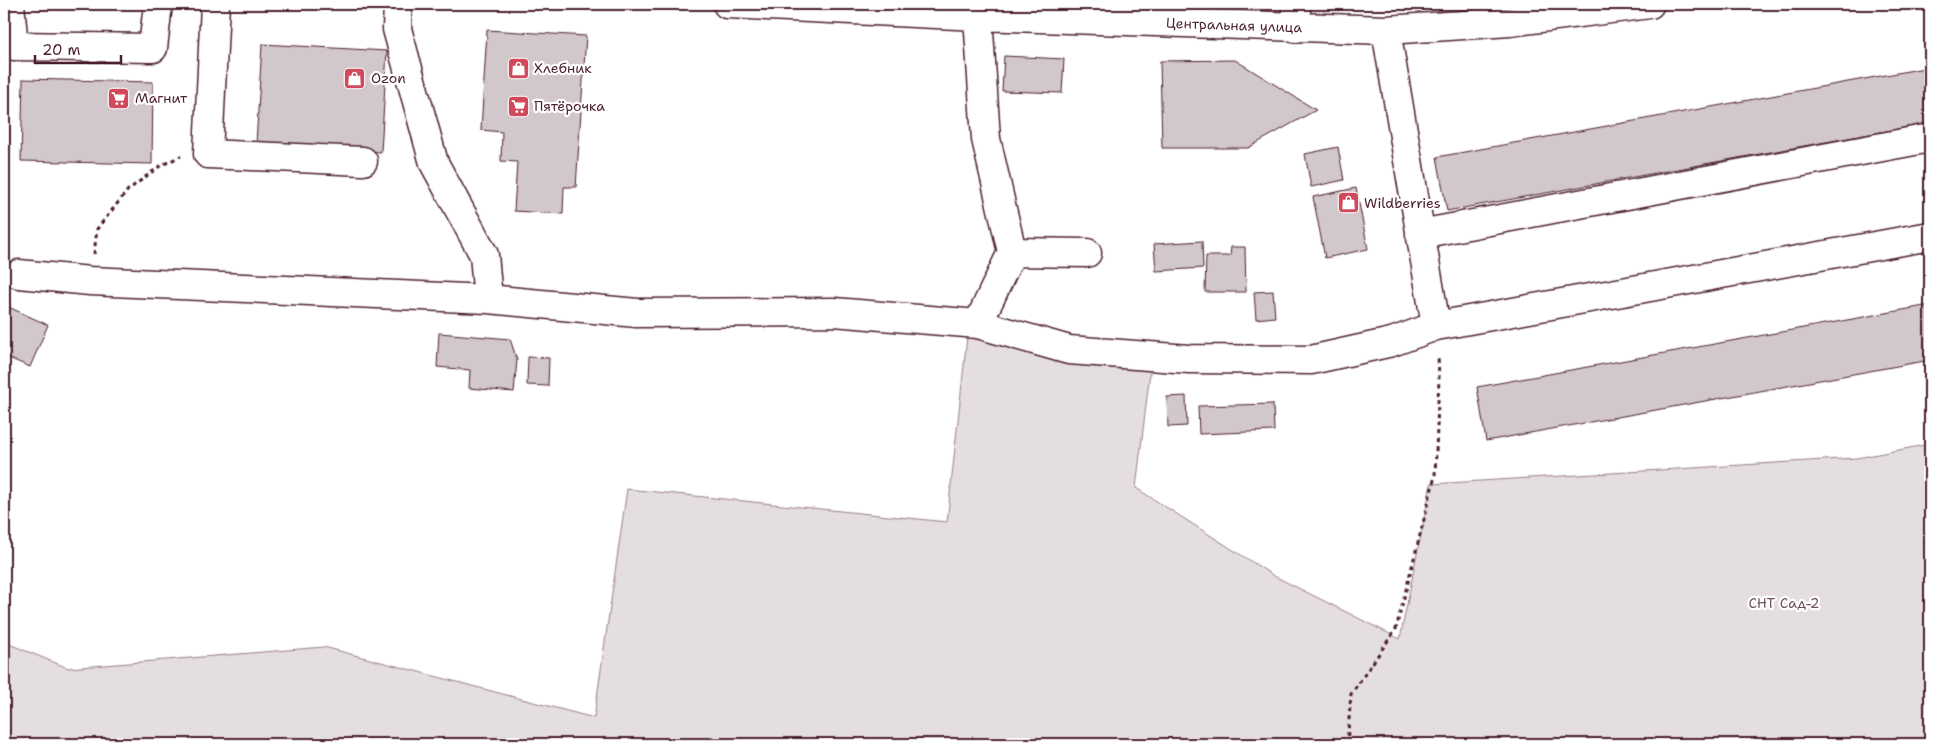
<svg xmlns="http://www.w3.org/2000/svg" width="1934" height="748" font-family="'Shantell Sans',sans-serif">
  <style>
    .green { fill: #e5dee0; stroke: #987e86 }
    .building { fill: #d2c7cb; stroke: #4a1f2b }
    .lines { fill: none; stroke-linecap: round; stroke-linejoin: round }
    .minor-casing { stroke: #4a1f2b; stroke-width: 31 }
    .path { stroke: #4a1f2b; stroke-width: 3; stroke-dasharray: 4 4; stroke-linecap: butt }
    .minor { stroke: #fff; stroke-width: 28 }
    .labels { text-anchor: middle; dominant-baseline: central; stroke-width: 4.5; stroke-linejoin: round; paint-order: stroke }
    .street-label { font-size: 14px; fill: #4a1f2b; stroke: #fff }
    .poi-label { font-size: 14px; fill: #4a1f2b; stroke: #fff; text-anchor: start }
    .park-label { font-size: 14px; fill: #714f58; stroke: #fff }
  </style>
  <rect width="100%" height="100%" fill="#fff"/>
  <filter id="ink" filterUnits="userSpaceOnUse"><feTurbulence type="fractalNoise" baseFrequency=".02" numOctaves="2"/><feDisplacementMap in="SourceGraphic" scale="10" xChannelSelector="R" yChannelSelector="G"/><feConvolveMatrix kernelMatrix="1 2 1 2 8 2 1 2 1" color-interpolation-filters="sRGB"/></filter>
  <g filter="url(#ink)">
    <path class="green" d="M 967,337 L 1151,364 L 1136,488 L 1274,576 L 1400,639 L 1431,484 L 1857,458 L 1930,444 L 1930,744 L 4,744 L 4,642 L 68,668 L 324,647 L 594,718 L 627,489 L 947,522 Z"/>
    <path class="building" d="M 487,30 L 586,36 L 576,187 L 564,187 L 563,214 L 514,211 L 517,162 L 501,161 L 502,132 L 481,130 Z
      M 262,44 L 387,51 L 381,152 L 256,144 Z
      M 1004,56 L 1064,59 L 1062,93 L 1002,91 Z
      M 1235,60 L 1316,110 L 1248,148 L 1162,148 L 1160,61 Z
      M 1930,67 L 1930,123 L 1447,211 L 1437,157 Z
      M 23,79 L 153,82 L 152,164 L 21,161 Z
      M 1338,147 L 1344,180 L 1311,187 L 1305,154 Z
      M 1356,188 L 1368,249 L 1325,258 L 1313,197 Z
      M 1202,241 L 1203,268 L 1156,271 L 1154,244 Z
      M 1231,247 L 1245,247 L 1246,292 L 1205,292 L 1206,256 L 1230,256 Z
      M 1273,291 L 1275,317 L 1256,319 L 1254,292 Z
      M 4,305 L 48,325 L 30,367 L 4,356 Z
      M 1930,305 L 1930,360 L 1486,441 L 1477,387 Z
      M 439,333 L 510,339 L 517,360 L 514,392 L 469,388 L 470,370 L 437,367 Z
      M 528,357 L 549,358 L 548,386 L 527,385 Z
      M 1186,396 L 1187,426 L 1168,427 L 1167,397 Z
      M 1273,404 L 1274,431 L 1199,434 L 1198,406 Z"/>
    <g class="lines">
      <defs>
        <path id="minor" d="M 10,4 L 14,46 L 153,48 L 158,4
          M 215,4 L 208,154 L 363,161
          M 398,4 L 397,29 L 434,163 L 484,255 L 488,299
          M 727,4 L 978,16 L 1386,30 L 1510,22 L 1650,4
          M 1296,4 L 1296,28
          M 978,16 L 986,139 L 1012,252 L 978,324
          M 1386,30 L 1436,326
          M 1420,234 L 1930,138
          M 1012,252 L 1087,253
          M 19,274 L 90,281 L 488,299 L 637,313 L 834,312 L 978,324 L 1069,350 L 1189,359 L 1311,360 L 1392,342 L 1436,326 L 1930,236"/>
      </defs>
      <use href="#minor" class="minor-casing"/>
      <path class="path" d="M 94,254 L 97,229 L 128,190 L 160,166 L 181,156
        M 1347,744 L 1351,694 L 1396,629 L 1435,476 L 1439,378 L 1438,356"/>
      <use href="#minor" class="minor"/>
    </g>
  </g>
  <defs>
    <symbol id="shop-square" viewBox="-11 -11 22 22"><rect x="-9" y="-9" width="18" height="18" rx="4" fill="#d1495b" stroke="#fff"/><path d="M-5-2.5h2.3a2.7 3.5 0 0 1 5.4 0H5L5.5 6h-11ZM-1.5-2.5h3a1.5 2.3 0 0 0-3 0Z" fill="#fff"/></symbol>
    <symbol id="supermarket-square" viewBox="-11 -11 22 22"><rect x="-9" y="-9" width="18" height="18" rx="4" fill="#d1495b" stroke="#fff"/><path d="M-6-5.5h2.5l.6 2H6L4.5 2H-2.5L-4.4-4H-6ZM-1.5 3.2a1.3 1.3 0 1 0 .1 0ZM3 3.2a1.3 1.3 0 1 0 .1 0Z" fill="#fff"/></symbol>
  </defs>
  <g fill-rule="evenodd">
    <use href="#shop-square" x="506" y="56" width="25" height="25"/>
    <use href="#shop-square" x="342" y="66" width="25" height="25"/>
    <use href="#supermarket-square" x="106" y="86" width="25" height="25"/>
    <use href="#supermarket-square" x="506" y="94" width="25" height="25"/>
    <use href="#shop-square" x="1336" y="190" width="25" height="25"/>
  </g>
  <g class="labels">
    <g class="street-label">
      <text transform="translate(1234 25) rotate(2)">Центральная улица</text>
    </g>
    <g class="poi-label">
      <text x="534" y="68">Хлебник</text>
      <text x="371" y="78">Ozon</text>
      <text x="135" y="98">Магнит</text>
      <text x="534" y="106">Пятёрочка</text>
      <text x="1364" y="203">Wildberries</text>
    </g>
    <g class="park-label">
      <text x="1784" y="603">СНТ Сад-2</text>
    </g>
  </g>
  <rect width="1934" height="748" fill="none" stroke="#fff" stroke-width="20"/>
  <rect x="10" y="10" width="1914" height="728" fill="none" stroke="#4a1f2b" stroke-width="2" filter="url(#ink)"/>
  <path d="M35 55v8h86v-8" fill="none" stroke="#4a1f2b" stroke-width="2.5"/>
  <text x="42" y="55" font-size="15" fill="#4a1f2b" stroke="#ffffff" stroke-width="4" paint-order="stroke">20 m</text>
</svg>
